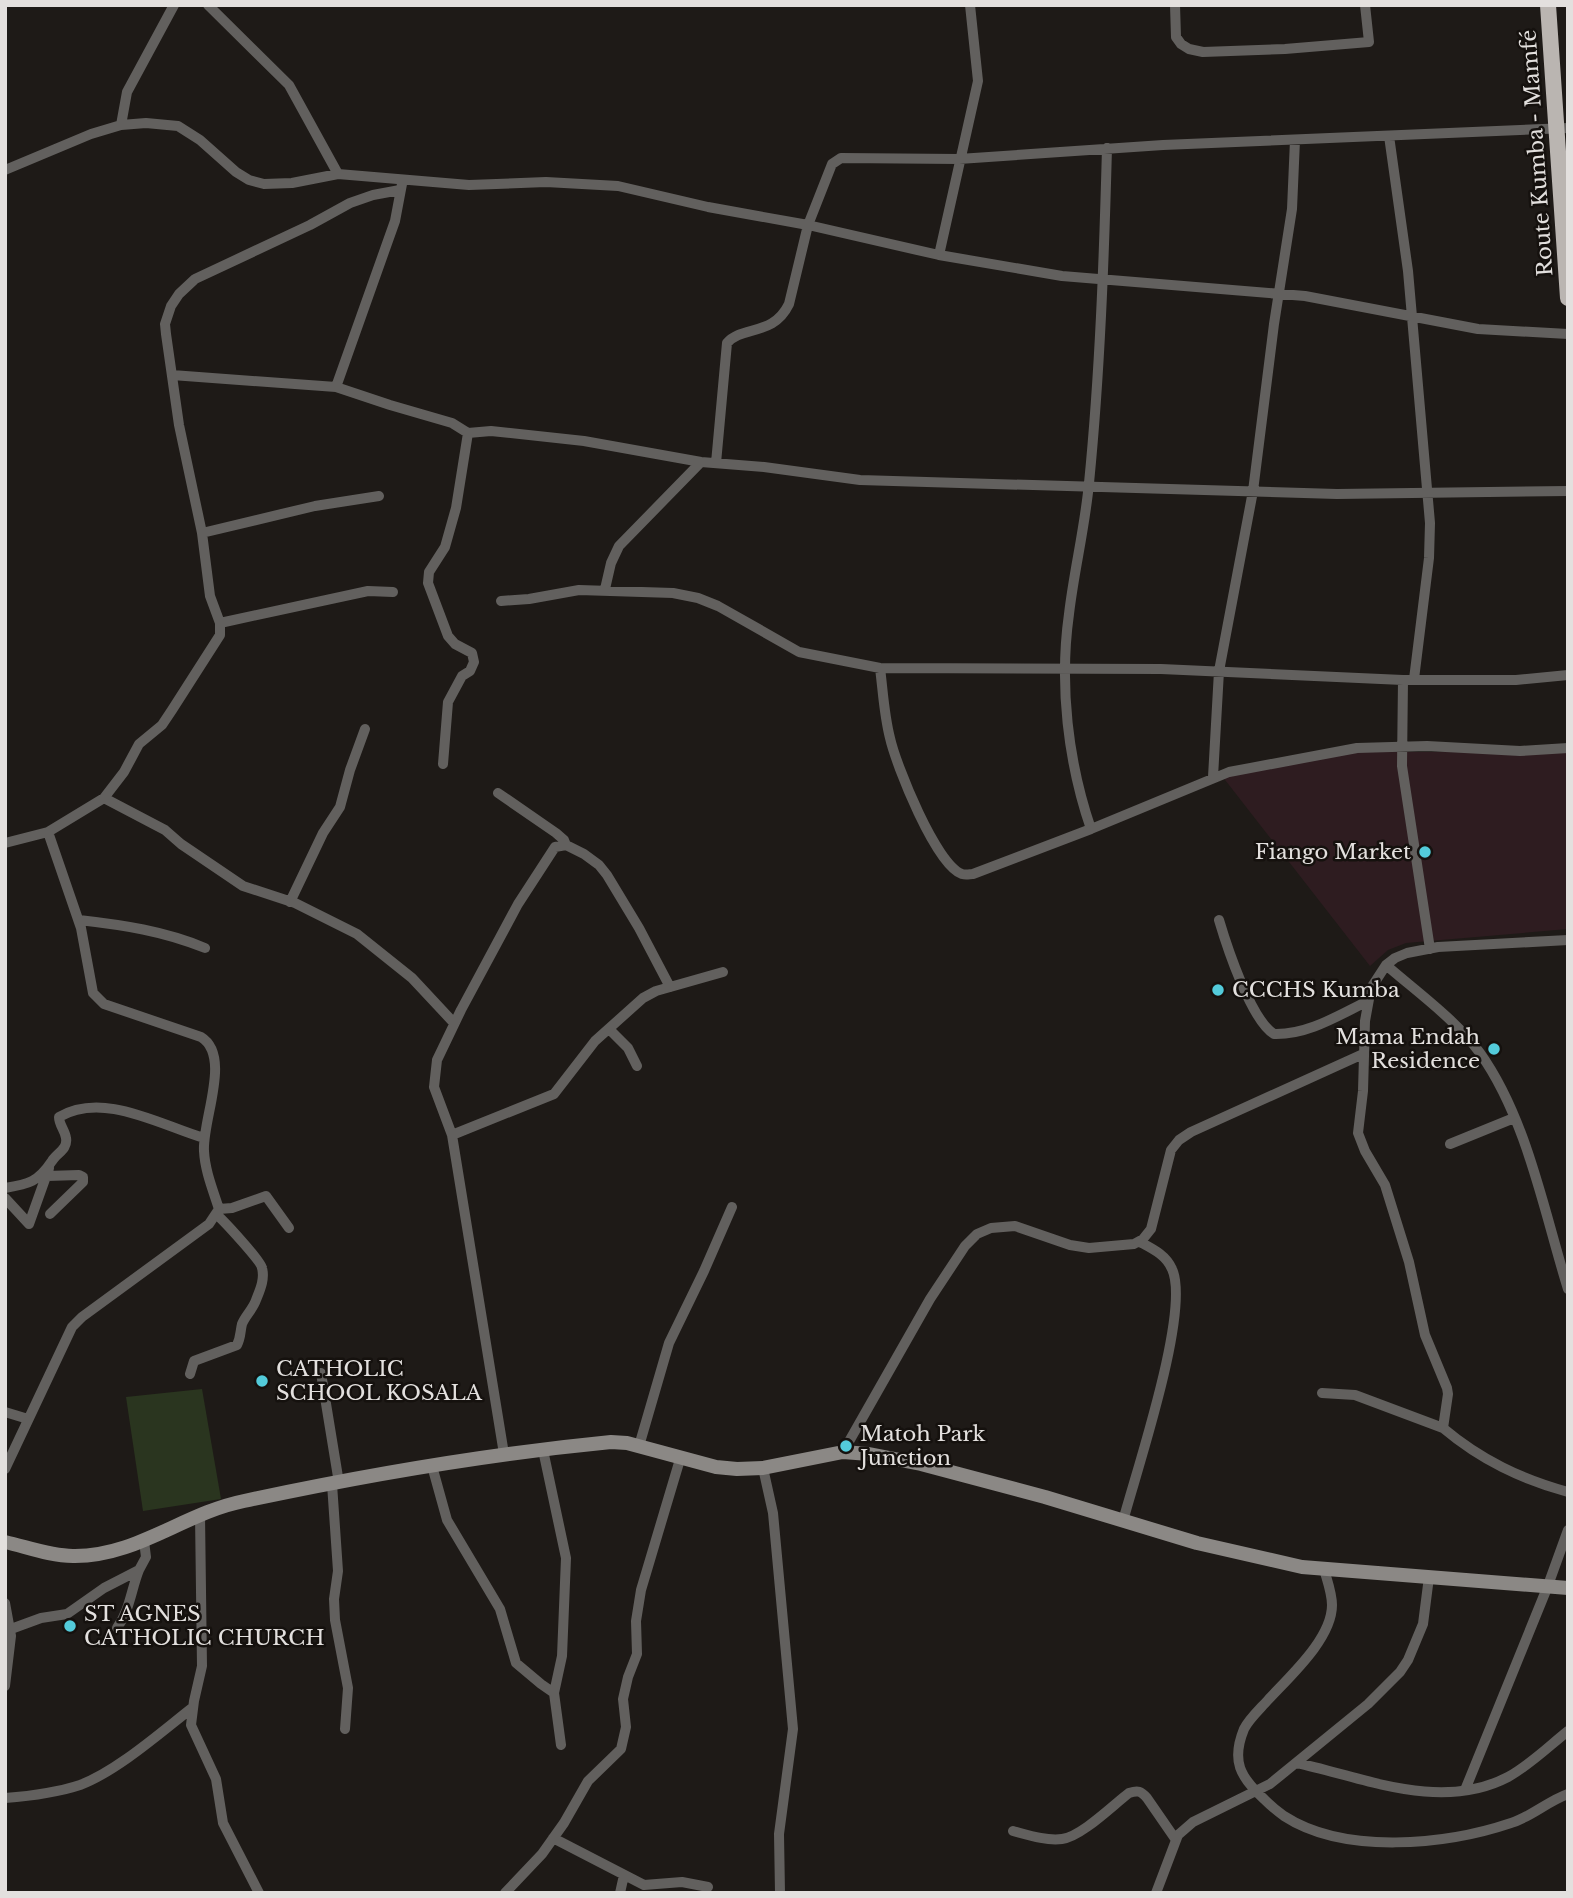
<svg xmlns="http://www.w3.org/2000/svg" width="1573" height="1898" font-family="'Libre Baskerville',serif">
  <style>
    .commercial { fill: #2e1c20 }
    .green { fill: #2a351f }
    .lines { fill: none; stroke-linecap: round; stroke-linejoin: round }
    .minor { stroke: #62605e; stroke-width: 10 }
    .secondary { stroke: #8b8885; stroke-width: 14 }
    .trunk { stroke: #bab5b1; stroke-width: 16 }
    .poi-dot { fill: #53cbda; stroke: #15110e; stroke-width: 2.5 }
    .labels { text-anchor: middle; dominant-baseline: central; stroke-width: 5; stroke-linejoin: round; paint-order: stroke }
    .street-label { font-size: 21px; fill: #e3e0de; stroke: #15110e }
    .poi-label { font-size: 21px; fill: #e3e0de; stroke: #15110e; text-anchor: start }
  </style>
  <rect width="100%" height="100%" fill="#1e1a17"/>
  <path class="commercial" d="M 1350,752 L 1568,752 L 1568,929 L 1406,943 L 1388,950 L 1370,966 L 1222,776 Z"/>
  <path class="green" d="M 202,1389 L 221,1499 L 143,1511 L 126,1397 Z"/>
  <g class="lines">
    <path class="minor" d="M 208,5 L 289,85 L 338,174
      M 1175,5 L 1176,37 L 1181,44 L 1189,49 L 1203,52 L 1285,49 L 1369,42 L 1365,5
      M 121,125 L 127,92 L 174,5
      M 1389,136 L 1408,271 L 1430,523 L 1429,558 L 1414,679
      M 5,170 L 91,134 L 121,125 L 146,123 L 178,126 L 200,140 L 236,172 L 249,180 L 264,184 L 292,183 L 338,174 L 469,185 L 546,182 L 618,186 L 708,207 L 808,225 L 939,255 L 1062,276 L 1305,296 L 1478,329 L 1568,334
      M 400,190 L 373,195 L 350,203 L 310,225 L 195,279 L 179,294 L 171,306 L 165,324 L 166,334 L 179,425 L 202,533 L 210,596 L 220,623 L 220,635 L 172,710 L 162,725 L 139,744 L 124,772 L 104,798 L 165,830 L 181,844 L 243,886 L 295,903 L 357,934 L 412,978 L 454,1023
      M 939,255 L 978,81 L 970,5
      M 172,375 L 336,387 L 390,405 L 452,423 L 468,433 L 491,431 L 584,441 L 701,462 L 764,467 L 860,480 L 1337,494 L 1568,491
      M 336,387 L 395,221 L 402,184
      M 716,463 L 727,343 C 742,325 773,337 789,304 L 808,225 L 832,164 L 841,158 L 959,159 L 1163,145 L 1568,128
      M 202,533 L 315,506 L 379,496
      M 605,589 L 611,563 L 619,546 L 701,462
      M 501,601 L 529,599 L 579,590 L 673,593 L 698,598 L 718,606 L 799,652 L 880,668 L 1161,669 L 1403,680 L 1516,680 L 1568,675
      M 220,623 L 368,591 L 393,592
      M 880,668 C 883,691 884,715 890,738 C 896,765 936,865 962,874 C 966,875 970,874 973,874 L 1091,829 L 1229,772 L 1357,748 L 1427,746 L 1520,751 L 1568,748
      M 1403,680 L 1402,766 L 1430,949
      M 443,764 L 448,702 L 462,676 L 470,671 L 474,662 L 472,653 L 455,644 L 448,636 L 428,583 L 429,572 L 445,547 L 456,508 L 468,433
      M 1213,777 L 1219,671 L 1253,491 L 1274,324 L 1292,209 L 1295,140
      M 498,793 L 556,833 L 564,840 L 566,845
      M 1091,829 C 1068,762 1059,685 1069,614 C 1074,571 1085,527 1089,483 C 1100,372 1104,260 1107,148
      M 5,843 L 48,832 L 104,798
      M 290,902 L 323,833 L 340,807 L 350,770 L 365,729
      M 79,920 C 123,925 164,931 205,948
      M 1219,920 C 1227,947 1251,1020 1274,1034 C 1308,1035 1339,1015 1368,1001
      M 1568,940 L 1438,947 L 1407,953 L 1395,958 L 1386,965 L 1371,988 L 1365,1021 L 1363,1091 L 1358,1133 L 1365,1151 L 1385,1185 L 1409,1262 L 1425,1335 L 1447,1388 L 1448,1394 L 1443,1428 C 1481,1460 1521,1479 1568,1492
      M 1386,965 C 1417,992 1455,1019 1480,1053 C 1527,1119 1544,1212 1568,1289
      M 609,1029 L 628,1048 L 637,1066
      M 452,1135 L 434,1087 L 437,1060 L 461,1010 L 518,904 L 555,847 L 566,845 L 584,854 L 599,865 L 607,875 L 639,928 L 670,987
      M 1450,1144 L 1514,1118
      M 47,1176 L 79,1175 L 83,1177 L 83,1182 L 50,1214
      M 5,1188 C 29,1184 38,1182 52,1161 C 57,1153 68,1149 66,1138 C 65,1130 59,1125 59,1117 C 103,1091 160,1125 204,1138
      M 5,1198 L 29,1224 L 49,1168
      M 219,1209 L 232,1208 L 266,1196 L 289,1228
      M 321,1373 L 339,1483
      M 190,1374 L 194,1361 L 237,1345 C 241,1337 240,1332 242,1324 C 245,1316 253,1309 256,1300 C 260,1290 265,1279 262,1268 C 261,1261 224,1221 216,1214
      M 1322,1393 L 1355,1395 L 1443,1428
      M 5,1412 L 28,1419
      M 639,1446 L 669,1343 L 704,1271 L 732,1207
      M 543,1450 L 566,1558 L 562,1656 L 554,1693 L 561,1745
      M 843,1452 L 930,1299 L 965,1246 L 977,1234 L 991,1228 L 1015,1226 L 1070,1245 L 1089,1248 L 1134,1244 L 1143,1239 L 1151,1229 L 1171,1150 L 1179,1140 L 1191,1132 L 1363,1054
      M 504,1454 L 452,1135 L 554,1094 L 595,1041 L 643,998 L 656,991 L 723,972
      M 432,1466 L 447,1520 L 500,1609 L 516,1663 L 541,1684 L 554,1693
      M 763,1468 L 773,1513 L 793,1729 L 779,1834 L 780,1893
      M 5,1469 L 72,1327 L 82,1317 L 209,1224 L 219,1209 C 213,1190 205,1171 204,1151 C 202,1120 232,1056 201,1037 L 104,1004 L 93,993 L 81,928 L 48,832
      M 332,1484 L 338,1571 L 334,1599 L 335,1620 L 348,1688 L 345,1729
      M 200,1515 L 202,1666 L 194,1701 L 191,1725 L 216,1779 L 223,1823 L 259,1893
      M 1123,1521 C 1136,1472 1191,1310 1172,1269 C 1166,1255 1153,1249 1140,1242
      M 1324,1569 C 1327,1580 1332,1593 1332,1605 C 1332,1639 1289,1677 1268,1700 C 1260,1709 1249,1719 1244,1729 C 1231,1761 1240,1777 1264,1799 C 1270,1805 1277,1811 1284,1816 C 1344,1855 1446,1845 1511,1823 C 1531,1817 1548,1801 1568,1794
      M 5,1603 L 11,1636 L 5,1686
      M 117,1628 C 130,1610 131,1590 139,1570
      M 11,1629 L 41,1618 L 67,1614 L 104,1588 L 139,1570 L 146,1557 L 144,1541
      M 1297,1763 C 1365,1778 1441,1812 1508,1777 C 1530,1765 1549,1746 1568,1731
      M 1465,1790 L 1547,1588 L 1568,1530
      M 5,1798 C 31,1796 56,1793 80,1785 C 117,1771 160,1733 192,1708
      M 1013,1831 C 1028,1835 1046,1841 1062,1839 C 1081,1837 1113,1805 1129,1793 C 1138,1790 1141,1791 1147,1798 L 1176,1840
      M 553,1838 L 644,1885 L 682,1882 L 708,1887
      M 505,1893 L 542,1854 L 564,1823 L 588,1781 L 621,1749 L 626,1727 L 623,1699 L 628,1677 L 637,1654 L 636,1621 L 641,1590 L 681,1456
      M 620,1893 L 624,1875
      M 1156,1893 L 1178,1835 L 1193,1822 L 1270,1784 L 1368,1704 L 1400,1672 L 1408,1660 L 1423,1624 L 1429,1577"/>
    <path class="secondary" d="M 5,1542 C 27,1547 50,1556 73,1556 C 136,1557 184,1513 244,1501 C 365,1475 488,1454 611,1442 L 627,1443 L 716,1467 L 737,1469 L 763,1468 L 843,1452 L 869,1454 L 921,1464 L 1045,1497 L 1197,1543 L 1302,1567 L 1568,1588"/>
    <path class="trunk" d="M 1548,5 L 1568,298"/>
  </g>
  <g class="poi-dot">
    <circle cx="1425" cy="852" r="7"/>
    <circle cx="1218" cy="990" r="7"/>
    <circle cx="1494" cy="1049" r="7"/>
    <circle cx="262" cy="1381" r="7"/>
    <circle cx="846" cy="1446" r="7"/>
    <circle cx="70" cy="1626" r="7"/>
  </g>
  <g class="labels">
    <g class="street-label">
      <text transform="translate(1537 153) rotate(-94)">Route Kumba - Mamfé</text>
    </g>
    <g class="poi-label">
      <text x="1411" y="852" text-anchor="end">Fiango Market</text>
      <text x="1232" y="990">CCCHS Kumba</text>
      <text x="1480" y="1037" text-anchor="end">Mama Endah<tspan x="1480" dy="24">Residence</tspan></text>
      <text x="276" y="1369">CATHOLIC<tspan x="276" dy="24">SCHOOL KOSALA</tspan></text>
      <text x="860" y="1434">Matoh Park<tspan x="860" dy="24">Junction</tspan></text>
      <text x="84" y="1614">ST AGNES<tspan x="84" dy="24">CATHOLIC CHURCH</tspan></text>
    </g>
  </g>
  <rect width="1573" height="1898" fill="none" stroke="#e3e0de" stroke-width="14"/>
</svg>
